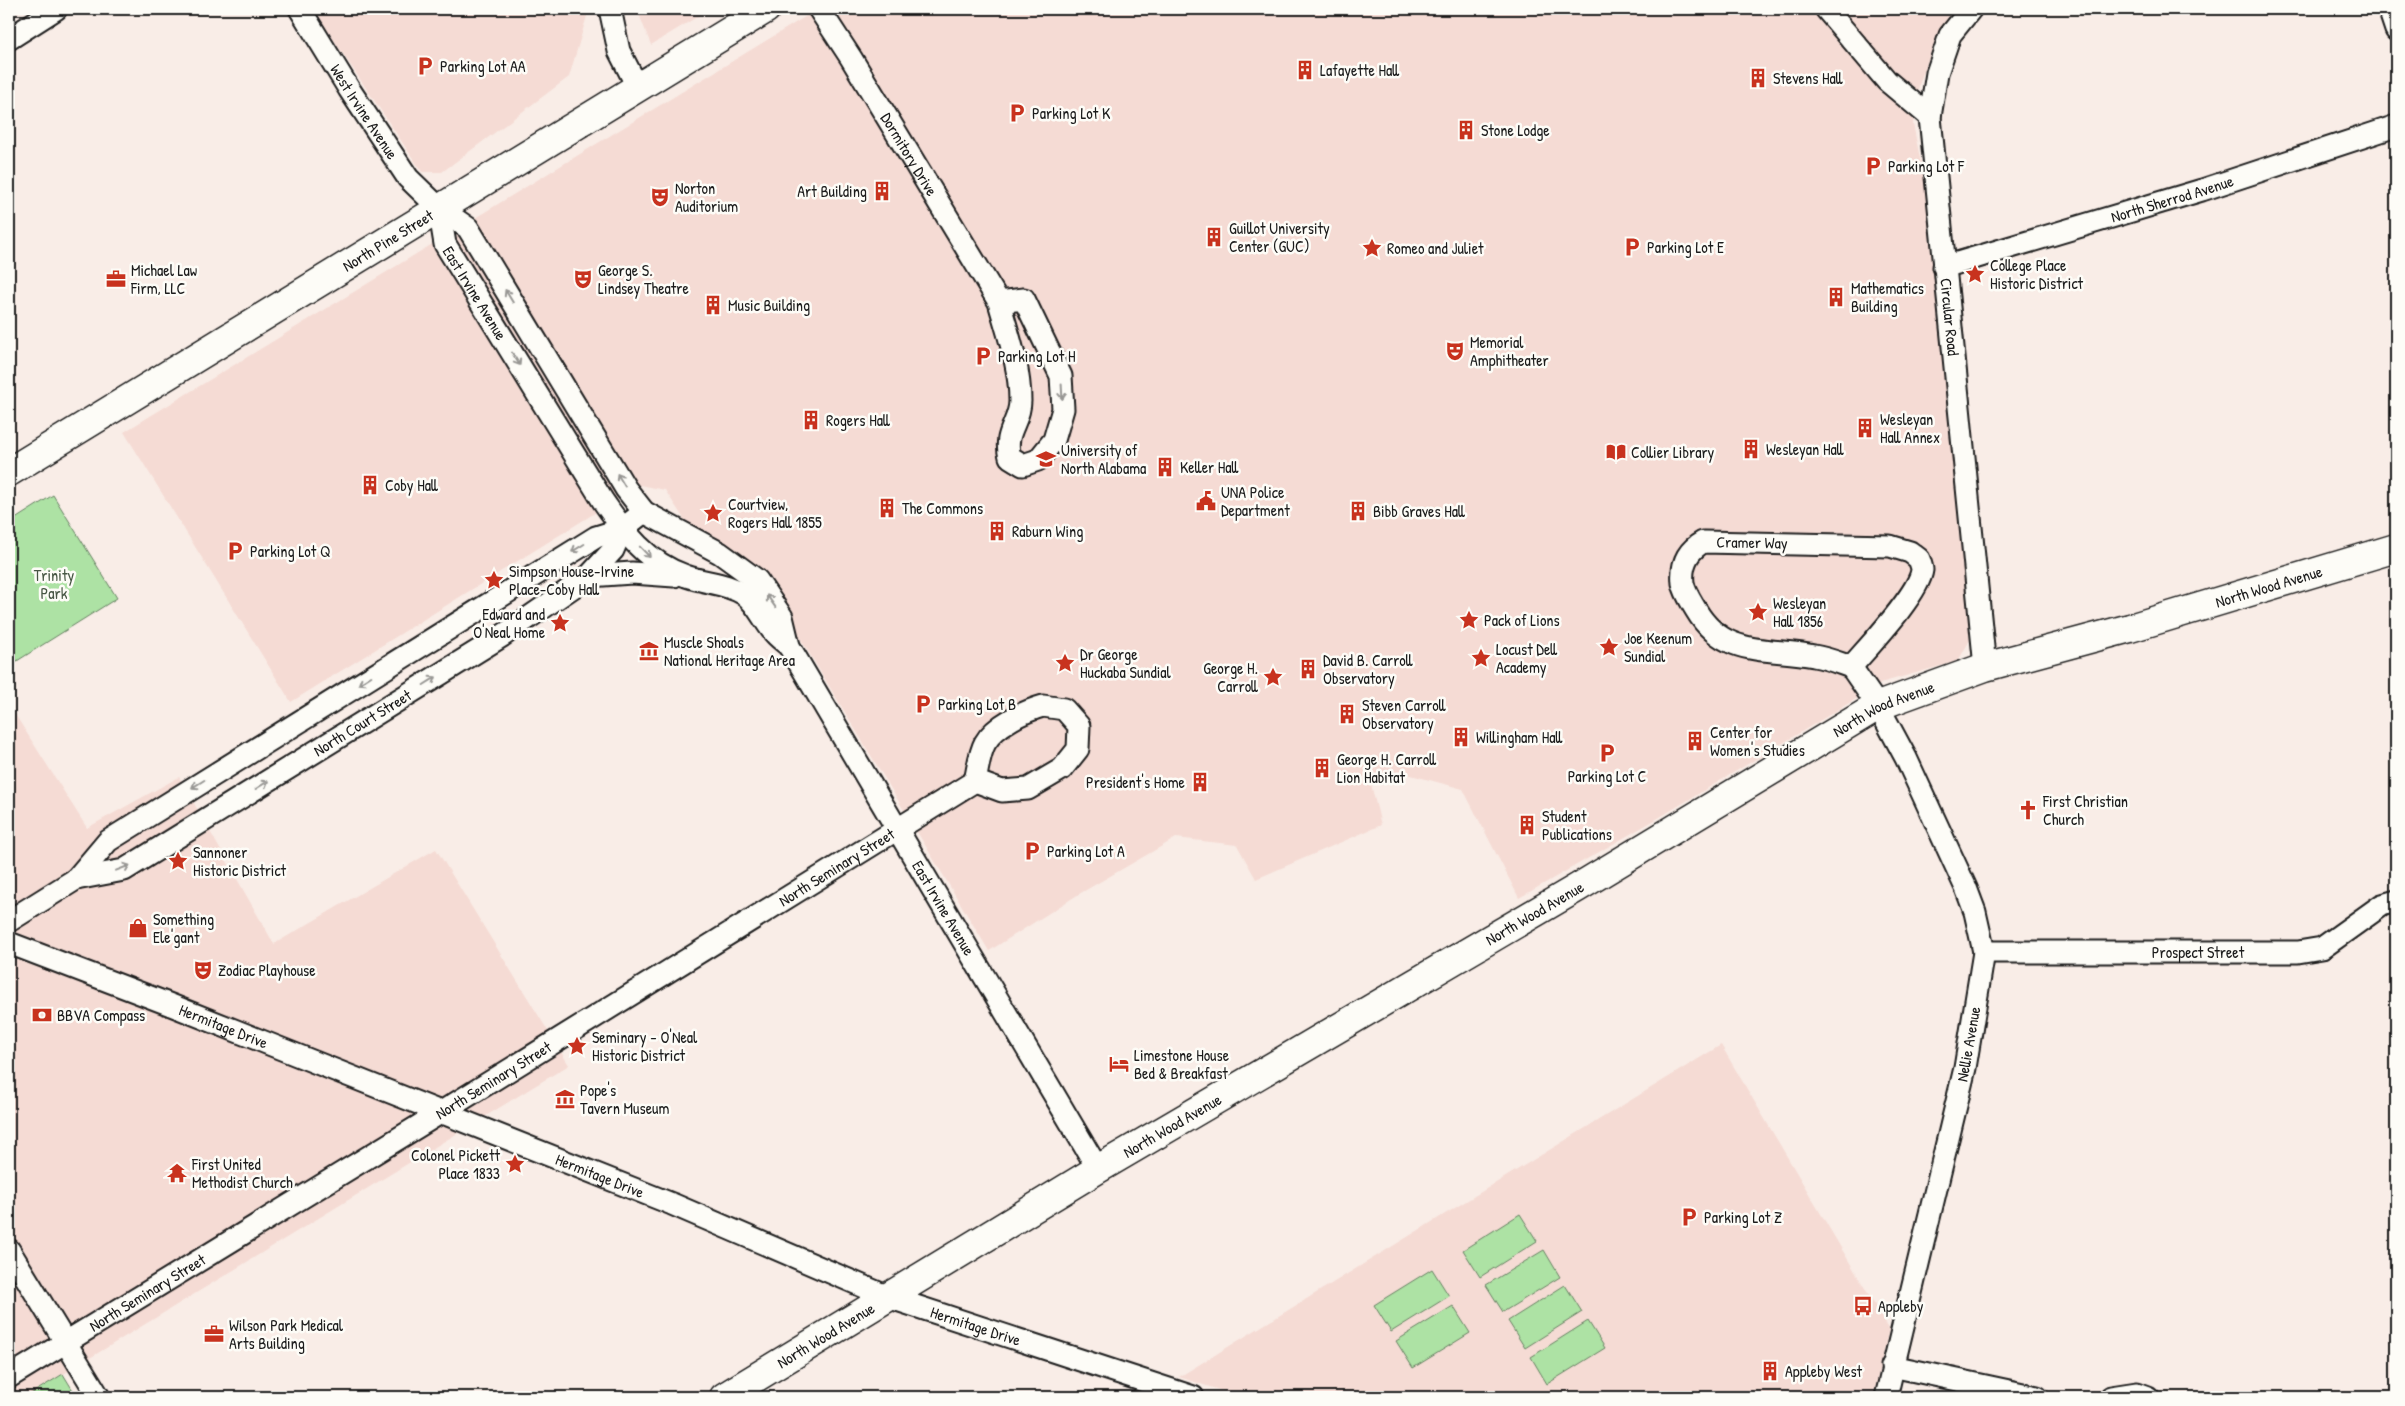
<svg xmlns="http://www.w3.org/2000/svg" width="2405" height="1406" font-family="'Patrick Hand',sans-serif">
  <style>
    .built { fill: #f5dbd4 }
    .green { fill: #ade2a4; stroke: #647f60 }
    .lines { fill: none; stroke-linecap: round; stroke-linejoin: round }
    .minor-casing { stroke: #1c1c1c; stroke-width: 25 }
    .major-casing { stroke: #1c1c1c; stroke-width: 31 }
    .minor { stroke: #fdfcf7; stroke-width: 21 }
    .major { stroke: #fdfcf7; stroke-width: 28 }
    .oneway { stroke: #989794 }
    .labels { text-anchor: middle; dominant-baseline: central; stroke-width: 5; stroke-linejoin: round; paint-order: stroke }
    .poi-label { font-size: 16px; fill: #1c1c1c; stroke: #fdfcf7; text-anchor: start }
    .street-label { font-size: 16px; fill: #1c1c1c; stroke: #fdfcf7 }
    .park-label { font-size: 16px; fill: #485745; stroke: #fdfcf7 }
  </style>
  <rect width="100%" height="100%" fill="#f9ede7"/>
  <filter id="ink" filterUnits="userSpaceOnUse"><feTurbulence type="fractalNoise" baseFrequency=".02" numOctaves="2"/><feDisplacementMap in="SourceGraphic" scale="10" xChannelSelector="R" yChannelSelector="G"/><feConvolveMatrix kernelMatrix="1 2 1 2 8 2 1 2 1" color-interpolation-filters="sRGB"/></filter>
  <g filter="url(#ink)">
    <path class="built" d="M 313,9 L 589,9 L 569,77 L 442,172 L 422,172 Z
      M 637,9 L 710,9 L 651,45 Z
      M 818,9 L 1954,9 L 1938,33 L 1919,85 L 1913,124 L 1926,188 L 1970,640 L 1958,661 L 1884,682 L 1660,817 L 1519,898 L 1463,789 L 1407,774 L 1370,780 L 1381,825 L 1256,879 L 1237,845 L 1176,838 L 1079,894 L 989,951 L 765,580 L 684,519 L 665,490 L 640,485 L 291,702 L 124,432 Z
      M 9,705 L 87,828 L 179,777 L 274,944 L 436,849 L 569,1065 L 26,1397 L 9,1397 Z
      M 1721,1045 L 1889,1329 L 1873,1397 L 1241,1397 L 1179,1377 Z"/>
    <path class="green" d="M 53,495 L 117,598 L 9,666 L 9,523 Z
      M 1520,1214 L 1537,1241 L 1480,1277 L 1463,1250 Z
      M 1544,1250 L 1560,1277 L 1503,1312 L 1486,1285 Z
      M 1432,1269 L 1449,1296 L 1391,1332 L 1374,1305 Z
      M 1565,1285 L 1582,1312 L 1525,1348 L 1508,1321 Z
      M 1453,1306 L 1470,1333 L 1413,1368 L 1396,1341 Z
      M 1588,1321 L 1605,1348 L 1547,1384 L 1531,1357 Z
      M 63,1374 L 77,1397 L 26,1397 Z"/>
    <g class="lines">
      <defs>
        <g id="minor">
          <path id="s1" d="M 300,9 L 349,89 L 408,178 L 439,208 L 468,228 L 626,489 L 644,512 L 720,553 L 757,580 L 782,617 L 789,646 L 1098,1169"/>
          <path d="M 610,9 L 619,51 L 637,86"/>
          <path id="s2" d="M 819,9 L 851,58 L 999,302 L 1024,299 L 1061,376 L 1063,409 L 1054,440 L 1038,460 L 1023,465 L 1010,457 C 1003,432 1020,423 1020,401 C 1020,367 1008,334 999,302"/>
          <path d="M 1826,9 L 1887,81 L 1930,117"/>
          <path id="s3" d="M 1971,9 L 1950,35 L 1937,73 L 1930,117 L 1985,667"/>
          <path d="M 2389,9 L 2396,30"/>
          <path d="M 9,39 L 56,9"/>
          <path id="s4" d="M 439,208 L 445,244 L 603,501 C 625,533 647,563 686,576 C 705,583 726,583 744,594 C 756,602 763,619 772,630 C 776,636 783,641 789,646"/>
          <path id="s5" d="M 1944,267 L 2202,190 L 2396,126"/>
          <path d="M 1703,542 L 1890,546 L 1910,552 L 1919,559 C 1920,562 1922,567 1922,570 C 1919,594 1868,647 1851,667 C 1839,663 1827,658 1814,656 C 1768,647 1724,658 1696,610 C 1691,601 1685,593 1683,583 C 1681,565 1687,551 1703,542 Z"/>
          <path d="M 589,576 L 632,573 L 674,576"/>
          <path d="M 1851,667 L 1878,706 L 1906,758 L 1966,888 L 1975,912 L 1984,952 L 1965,1068 L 1886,1397"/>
          <path d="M 1043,706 L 1064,709 L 1079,726 L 1078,749 L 1062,769 L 1028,789 L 1002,791 L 975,781 C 978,769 979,754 985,743 C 995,725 1025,711 1043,706 Z"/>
          <path id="s6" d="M 76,879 L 124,870 L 502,636 L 589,576 L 613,550 L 622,529"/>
          <path d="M 9,921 L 76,879 L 108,841 L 596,537 L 622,529 L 644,512"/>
          <path id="s7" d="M 9,943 L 171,1005 L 672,1204 L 888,1297 L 1193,1397"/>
          <path id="s8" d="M 1984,952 L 2298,952 L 2322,948 L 2382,905 L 2396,901"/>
          <path d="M 9,1250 L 99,1397"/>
          <path d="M 1892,1366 L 2037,1397"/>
          <path id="s9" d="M 9,1377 L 440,1113 L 975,781"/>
          <path d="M 2111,1397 L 2137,1393 L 2148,1397"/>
        </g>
        <g id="major">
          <path id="s10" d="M 9,472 L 766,9"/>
          <path id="s11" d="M 724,1397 L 1098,1169 L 1577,888 L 1878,706 L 1985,667 L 2130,628 L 2396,548"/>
        </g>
      </defs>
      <use href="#minor" class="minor-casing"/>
      <use href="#major" class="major-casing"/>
      <use href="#minor" class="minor"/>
      <use href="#major" class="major"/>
    </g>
    <defs><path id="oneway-shaft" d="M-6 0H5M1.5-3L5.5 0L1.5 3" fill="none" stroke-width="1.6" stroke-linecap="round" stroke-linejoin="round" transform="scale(1.25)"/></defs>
    <g class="oneway">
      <use href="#oneway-shaft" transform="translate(509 296) rotate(-121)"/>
      <use href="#oneway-shaft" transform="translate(516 359) rotate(58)"/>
      <use href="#oneway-shaft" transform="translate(1062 392) rotate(87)"/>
      <use href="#oneway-shaft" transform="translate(621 480) rotate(-121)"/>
      <use href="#oneway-shaft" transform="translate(578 548) rotate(148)"/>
      <use href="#oneway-shaft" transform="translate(645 552) rotate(46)"/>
      <use href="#oneway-shaft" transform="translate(771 601) rotate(-125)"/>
      <use href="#oneway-shaft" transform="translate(365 680) rotate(148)"/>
      <use href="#oneway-shaft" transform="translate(430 681) rotate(-32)"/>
      <use href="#oneway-shaft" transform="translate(198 784) rotate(148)"/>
      <use href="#oneway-shaft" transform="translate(262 785) rotate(-32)"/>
      <use href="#oneway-shaft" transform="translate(123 868) rotate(-21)"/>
    </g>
  </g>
  <defs>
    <symbol id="parking-bare" viewBox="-9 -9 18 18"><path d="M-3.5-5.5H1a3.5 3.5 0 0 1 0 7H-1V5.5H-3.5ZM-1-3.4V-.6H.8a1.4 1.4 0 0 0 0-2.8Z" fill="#c8321e" stroke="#fdfcf7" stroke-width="2.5" paint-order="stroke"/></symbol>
    <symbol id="building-bare" viewBox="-9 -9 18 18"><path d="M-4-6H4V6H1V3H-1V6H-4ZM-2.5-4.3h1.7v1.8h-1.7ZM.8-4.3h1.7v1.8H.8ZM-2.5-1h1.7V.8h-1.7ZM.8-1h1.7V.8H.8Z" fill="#c8321e" stroke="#fdfcf7" stroke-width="2.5" paint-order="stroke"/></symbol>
    <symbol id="theatre-bare" viewBox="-9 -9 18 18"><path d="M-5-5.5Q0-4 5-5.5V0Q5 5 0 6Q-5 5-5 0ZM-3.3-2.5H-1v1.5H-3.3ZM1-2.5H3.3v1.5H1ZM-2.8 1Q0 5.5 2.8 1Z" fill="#c8321e" stroke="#fdfcf7" stroke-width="2.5" paint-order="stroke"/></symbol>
    <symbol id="sight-bare" viewBox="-9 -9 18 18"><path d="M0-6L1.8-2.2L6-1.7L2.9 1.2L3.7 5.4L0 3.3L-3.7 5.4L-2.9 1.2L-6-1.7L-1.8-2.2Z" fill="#c8321e" stroke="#fdfcf7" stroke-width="2.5" paint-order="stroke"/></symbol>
    <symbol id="office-bare" viewBox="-9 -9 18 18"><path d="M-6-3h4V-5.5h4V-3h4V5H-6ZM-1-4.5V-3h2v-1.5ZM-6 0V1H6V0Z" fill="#c8321e" stroke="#fdfcf7" stroke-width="2.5" paint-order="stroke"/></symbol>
    <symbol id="library-bare" viewBox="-9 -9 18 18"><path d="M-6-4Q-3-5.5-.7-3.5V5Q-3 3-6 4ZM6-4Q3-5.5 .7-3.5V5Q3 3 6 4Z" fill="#c8321e" stroke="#fdfcf7" stroke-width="2.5" paint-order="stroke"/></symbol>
    <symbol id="university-bare" viewBox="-9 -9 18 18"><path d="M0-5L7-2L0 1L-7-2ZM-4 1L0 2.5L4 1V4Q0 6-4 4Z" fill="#c8321e" stroke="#fdfcf7" stroke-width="2.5" paint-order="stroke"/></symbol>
    <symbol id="civic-bare" viewBox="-9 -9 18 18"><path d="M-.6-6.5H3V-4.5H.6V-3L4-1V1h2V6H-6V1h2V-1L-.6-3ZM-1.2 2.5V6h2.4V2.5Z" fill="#c8321e" stroke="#fdfcf7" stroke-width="2.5" paint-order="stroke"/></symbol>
    <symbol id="museum-bare" viewBox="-9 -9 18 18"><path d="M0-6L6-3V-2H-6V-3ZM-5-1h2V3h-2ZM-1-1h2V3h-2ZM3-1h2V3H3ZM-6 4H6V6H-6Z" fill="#c8321e" stroke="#fdfcf7" stroke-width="2.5" paint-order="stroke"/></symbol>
    <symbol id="church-bare" viewBox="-9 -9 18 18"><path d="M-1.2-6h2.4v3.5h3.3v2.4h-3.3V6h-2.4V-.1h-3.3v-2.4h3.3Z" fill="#c8321e" stroke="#fdfcf7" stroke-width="2.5" paint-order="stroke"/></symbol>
    <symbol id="shop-bare" viewBox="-9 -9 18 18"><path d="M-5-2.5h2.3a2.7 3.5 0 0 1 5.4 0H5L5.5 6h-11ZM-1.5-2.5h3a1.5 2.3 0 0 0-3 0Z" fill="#c8321e" stroke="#fdfcf7" stroke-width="2.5" paint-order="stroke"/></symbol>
    <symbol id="bank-bare" viewBox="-9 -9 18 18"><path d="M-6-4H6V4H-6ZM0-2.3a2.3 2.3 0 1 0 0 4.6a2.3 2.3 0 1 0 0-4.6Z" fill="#c8321e" stroke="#fdfcf7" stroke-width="2.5" paint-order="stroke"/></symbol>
    <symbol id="hotel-bare" viewBox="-9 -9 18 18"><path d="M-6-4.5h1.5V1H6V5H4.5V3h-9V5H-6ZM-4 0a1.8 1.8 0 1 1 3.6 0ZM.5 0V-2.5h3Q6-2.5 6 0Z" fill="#c8321e" stroke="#fdfcf7" stroke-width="2.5" paint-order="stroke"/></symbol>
    <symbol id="temple-bare" viewBox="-9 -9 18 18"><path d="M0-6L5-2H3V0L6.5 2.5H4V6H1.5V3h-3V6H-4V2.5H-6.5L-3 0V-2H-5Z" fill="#c8321e" stroke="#fdfcf7" stroke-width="2.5" paint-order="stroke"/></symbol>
    <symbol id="bus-bare" viewBox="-9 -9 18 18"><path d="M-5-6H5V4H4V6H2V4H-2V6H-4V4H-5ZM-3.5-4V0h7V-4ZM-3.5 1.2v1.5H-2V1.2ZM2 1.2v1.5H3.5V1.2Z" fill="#c8321e" stroke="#fdfcf7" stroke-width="2.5" paint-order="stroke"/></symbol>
  </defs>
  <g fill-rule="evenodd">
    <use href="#parking-bare" x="411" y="52" width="28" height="28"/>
    <use href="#building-bare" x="1291" y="56" width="28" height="28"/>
    <use href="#building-bare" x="1744" y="64" width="28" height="28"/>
    <use href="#parking-bare" x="1003" y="99" width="28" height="28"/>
    <use href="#building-bare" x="1452" y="116" width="28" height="28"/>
    <use href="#parking-bare" x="1859" y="152" width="28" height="28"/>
    <use href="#building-bare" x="868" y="177" width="28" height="28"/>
    <use href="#theatre-bare" x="646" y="183" width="28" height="28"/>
    <use href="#building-bare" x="1200" y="223" width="28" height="28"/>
    <use href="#parking-bare" x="1618" y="233" width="28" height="28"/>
    <use href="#sight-bare" x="1358" y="234" width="28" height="28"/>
    <use href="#sight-bare" x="1961" y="260" width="28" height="28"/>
    <use href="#office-bare" x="102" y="265" width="28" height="28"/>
    <use href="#theatre-bare" x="569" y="265" width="28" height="28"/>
    <use href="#building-bare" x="1822" y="283" width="28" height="28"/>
    <use href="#building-bare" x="699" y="291" width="28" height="28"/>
    <use href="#theatre-bare" x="1441" y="337" width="28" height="28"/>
    <use href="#parking-bare" x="969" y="342" width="28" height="28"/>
    <use href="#building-bare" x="797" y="406" width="28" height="28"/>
    <use href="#building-bare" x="1851" y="414" width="28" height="28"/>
    <use href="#building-bare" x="1737" y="435" width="28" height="28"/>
    <use href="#library-bare" x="1602" y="438" width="28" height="28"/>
    <use href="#university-bare" x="1032" y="445" width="28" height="28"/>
    <use href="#building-bare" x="1151" y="453" width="28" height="28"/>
    <use href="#building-bare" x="356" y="471" width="28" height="28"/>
    <use href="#civic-bare" x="1192" y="487" width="28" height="28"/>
    <use href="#building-bare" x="873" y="494" width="28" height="28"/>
    <use href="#building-bare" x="1344" y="497" width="28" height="28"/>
    <use href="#sight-bare" x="699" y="499" width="28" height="28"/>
    <use href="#building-bare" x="983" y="517" width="28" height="28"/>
    <use href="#parking-bare" x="221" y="537" width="28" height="28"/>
    <use href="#sight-bare" x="480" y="566" width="28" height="28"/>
    <use href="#sight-bare" x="1744" y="598" width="28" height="28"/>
    <use href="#sight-bare" x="1455" y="606" width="28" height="28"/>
    <use href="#sight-bare" x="546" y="609" width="28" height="28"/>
    <use href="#sight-bare" x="1595" y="633" width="28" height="28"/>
    <use href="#museum-bare" x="635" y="637" width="28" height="28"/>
    <use href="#sight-bare" x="1467" y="644" width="28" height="28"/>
    <use href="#sight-bare" x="1051" y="649" width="28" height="28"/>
    <use href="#building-bare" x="1294" y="655" width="28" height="28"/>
    <use href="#sight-bare" x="1259" y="663" width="28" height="28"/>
    <use href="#parking-bare" x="909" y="690" width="28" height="28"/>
    <use href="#building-bare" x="1333" y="700" width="28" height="28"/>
    <use href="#building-bare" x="1447" y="723" width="28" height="28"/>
    <use href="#building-bare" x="1681" y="727" width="28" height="28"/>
    <use href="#parking-bare" x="1593" y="739" width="28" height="28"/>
    <use href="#building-bare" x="1308" y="754" width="28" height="28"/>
    <use href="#building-bare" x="1186" y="768" width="28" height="28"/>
    <use href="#church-bare" x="2014" y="796" width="28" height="28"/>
    <use href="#building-bare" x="1513" y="811" width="28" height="28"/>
    <use href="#parking-bare" x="1018" y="837" width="28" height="28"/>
    <use href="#sight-bare" x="164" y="847" width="28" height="28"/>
    <use href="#shop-bare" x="124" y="914" width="28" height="28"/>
    <use href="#theatre-bare" x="189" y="956" width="28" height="28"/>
    <use href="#bank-bare" x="28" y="1001" width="28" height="28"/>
    <use href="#sight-bare" x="563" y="1032" width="28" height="28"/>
    <use href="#hotel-bare" x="1105" y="1050" width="28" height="28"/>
    <use href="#museum-bare" x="551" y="1085" width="28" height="28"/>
    <use href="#sight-bare" x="501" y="1150" width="28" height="28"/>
    <use href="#temple-bare" x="163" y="1159" width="28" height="28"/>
    <use href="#parking-bare" x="1675" y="1203" width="28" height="28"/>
    <use href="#bus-bare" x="1849" y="1292" width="28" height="28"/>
    <use href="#office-bare" x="200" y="1320" width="28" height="28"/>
    <use href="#building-bare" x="1756" y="1357" width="28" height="28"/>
  </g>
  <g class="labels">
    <g class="poi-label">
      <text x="440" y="66">Parking Lot AA</text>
      <text x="1320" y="70">Lafayette Hall</text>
      <text x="1773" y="78">Stevens Hall</text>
      <text x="1032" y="113">Parking Lot K</text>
      <text x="1481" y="130">Stone Lodge</text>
      <text x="1888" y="166">Parking Lot F</text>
      <text x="675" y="188">Norton<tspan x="675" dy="18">Auditorium</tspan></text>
      <text x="867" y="191" text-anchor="end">Art Building</text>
      <text x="1229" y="228">Guillot University<tspan x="1229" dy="18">Center (GUC)</tspan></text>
      <text x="1647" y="247">Parking Lot E</text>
      <text x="1387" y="248">Romeo and Juliet</text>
      <text x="1990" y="265">College Place<tspan x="1990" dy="18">Historic District</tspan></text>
      <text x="131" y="270">Michael Law<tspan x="131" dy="18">Firm, LLC</tspan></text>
      <text x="598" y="270">George S.<tspan x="598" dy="18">Lindsey Theatre</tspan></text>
      <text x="1851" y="288">Mathematics<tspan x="1851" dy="18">Building</tspan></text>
      <text x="728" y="305">Music Building</text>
      <text x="1470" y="342">Memorial<tspan x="1470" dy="18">Amphitheater</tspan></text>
      <text x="998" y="356">Parking Lot H</text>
      <text x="1880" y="419">Wesleyan<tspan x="1880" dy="18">Hall Annex</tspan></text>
      <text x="826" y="420">Rogers Hall</text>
      <text x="1766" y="449">Wesleyan Hall</text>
      <text x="1061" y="450">University of<tspan x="1061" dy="18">North Alabama</tspan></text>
      <text x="1631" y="452">Collier Library</text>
      <text x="1180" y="467">Keller Hall</text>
      <text x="385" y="485">Coby Hall</text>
      <text x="1221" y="492">UNA Police<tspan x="1221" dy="18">Department</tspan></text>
      <text x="728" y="504">Courtview,<tspan x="728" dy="18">Rogers Hall 1855</tspan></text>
      <text x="902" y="508">The Commons</text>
      <text x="1373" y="511">Bibb Graves Hall</text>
      <text x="1012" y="531">Raburn Wing</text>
      <text x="250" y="551">Parking Lot Q</text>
      <text x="509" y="571">Simpson House-Irvine<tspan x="509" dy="18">Place-Coby Hall</tspan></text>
      <text x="1773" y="603">Wesleyan<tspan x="1773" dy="18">Hall 1856</tspan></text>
      <text x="545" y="614" text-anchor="end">Edward and<tspan x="545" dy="18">O'Neal Home</tspan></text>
      <text x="1484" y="620">Pack of Lions</text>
      <text x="1624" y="638">Joe Keenum<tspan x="1624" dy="18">Sundial</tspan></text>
      <text x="664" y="642">Muscle Shoals<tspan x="664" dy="18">National Heritage Area</tspan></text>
      <text x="1496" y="649">Locust Dell<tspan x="1496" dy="18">Academy</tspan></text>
      <text x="1080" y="654">Dr George<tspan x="1080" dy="18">Huckaba Sundial</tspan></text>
      <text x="1323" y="660">David B. Carroll<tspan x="1323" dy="18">Observatory</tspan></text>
      <text x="1258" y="668" text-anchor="end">George H.<tspan x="1258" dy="18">Carroll</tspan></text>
      <text x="938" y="704">Parking Lot B</text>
      <text x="1362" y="705">Steven Carroll<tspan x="1362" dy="18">Observatory</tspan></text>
      <text x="1710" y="732">Center for<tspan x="1710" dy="18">Women's Studies</tspan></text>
      <text x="1476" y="737">Willingham Hall</text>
      <text x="1337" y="759">George H. Carroll<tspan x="1337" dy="18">Lion Habitat</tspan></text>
      <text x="1607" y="776" text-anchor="middle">Parking Lot C</text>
      <text x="1185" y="782" text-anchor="end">President's Home</text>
      <text x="2043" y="801">First Christian<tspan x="2043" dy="18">Church</tspan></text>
      <text x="1542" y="816">Student<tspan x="1542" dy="18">Publications</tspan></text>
      <text x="1047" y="851">Parking Lot A</text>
      <text x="193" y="852">Sannoner<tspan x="193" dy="18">Historic District</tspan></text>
      <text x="153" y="919">Something<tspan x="153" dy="18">Ele'gant</tspan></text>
      <text x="218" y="970">Zodiac Playhouse</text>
      <text x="57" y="1015">BBVA Compass</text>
      <text x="592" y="1037">Seminary - O'Neal<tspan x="592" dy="18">Historic District</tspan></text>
      <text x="1134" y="1055">Limestone House<tspan x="1134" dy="18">Bed &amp; Breakfast</tspan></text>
      <text x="580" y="1090">Pope's<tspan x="580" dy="18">Tavern Museum</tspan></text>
      <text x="500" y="1155" text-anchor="end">Colonel Pickett<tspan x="500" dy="18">Place 1833</tspan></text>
      <text x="192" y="1164">First United<tspan x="192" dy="18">Methodist Church</tspan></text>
      <text x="1704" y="1217">Parking Lot Z</text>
      <text x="1878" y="1306">Appleby</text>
      <text x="229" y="1325">Wilson Park Medical<tspan x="229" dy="18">Arts Building</tspan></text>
      <text x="1785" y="1371">Appleby West</text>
    </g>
    <g class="street-label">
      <text stroke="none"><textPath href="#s1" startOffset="121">West Irvine Avenue</textPath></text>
      <text stroke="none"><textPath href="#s2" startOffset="171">Dormitory Drive</textPath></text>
      <text stroke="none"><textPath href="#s5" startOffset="238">North Sherrod Avenue</textPath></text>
      <text stroke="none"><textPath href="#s10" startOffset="444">North Pine Street</textPath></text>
      <text stroke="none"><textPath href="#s4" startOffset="94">East Irvine Avenue</textPath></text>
      <text stroke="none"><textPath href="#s3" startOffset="319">Circular Road</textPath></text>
      <text transform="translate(1752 542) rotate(1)">Cramer Way</text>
      <text stroke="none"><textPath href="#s11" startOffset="1754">North Wood Avenue</textPath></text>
      <text stroke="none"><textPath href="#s11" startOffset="1349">North Wood Avenue</textPath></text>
      <text stroke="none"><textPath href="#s6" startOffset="329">North Court Street</textPath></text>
      <text stroke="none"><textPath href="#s9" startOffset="972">North Seminary Street</textPath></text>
      <text stroke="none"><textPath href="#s1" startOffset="1124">East Irvine Avenue</textPath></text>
      <text stroke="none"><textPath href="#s11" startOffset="944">North Wood Avenue</textPath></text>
      <text stroke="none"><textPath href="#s8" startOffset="214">Prospect Street</textPath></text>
      <text stroke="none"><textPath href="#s7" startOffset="230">Hermitage Drive</textPath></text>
      <text transform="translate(1968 1044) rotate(-80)">Nellie Avenue</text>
      <text stroke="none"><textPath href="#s9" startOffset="568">North Seminary Street</textPath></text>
      <text stroke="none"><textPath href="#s11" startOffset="524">North Wood Avenue</textPath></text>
      <text stroke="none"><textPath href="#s7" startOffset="635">Hermitage Drive</textPath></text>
      <text stroke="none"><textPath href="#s9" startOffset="162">North Seminary Street</textPath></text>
      <text stroke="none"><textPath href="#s7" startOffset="1040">Hermitage Drive</textPath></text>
      <text stroke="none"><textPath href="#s11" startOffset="119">North Wood Avenue</textPath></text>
    </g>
    <g class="park-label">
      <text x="54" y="575">Trinity<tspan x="54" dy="18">Park</tspan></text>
    </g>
  </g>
  <rect width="2405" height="1406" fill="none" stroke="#fdfcf7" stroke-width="30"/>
  <rect x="15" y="15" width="2375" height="1376" fill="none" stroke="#1c1c1c" stroke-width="2" filter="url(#ink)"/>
</svg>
